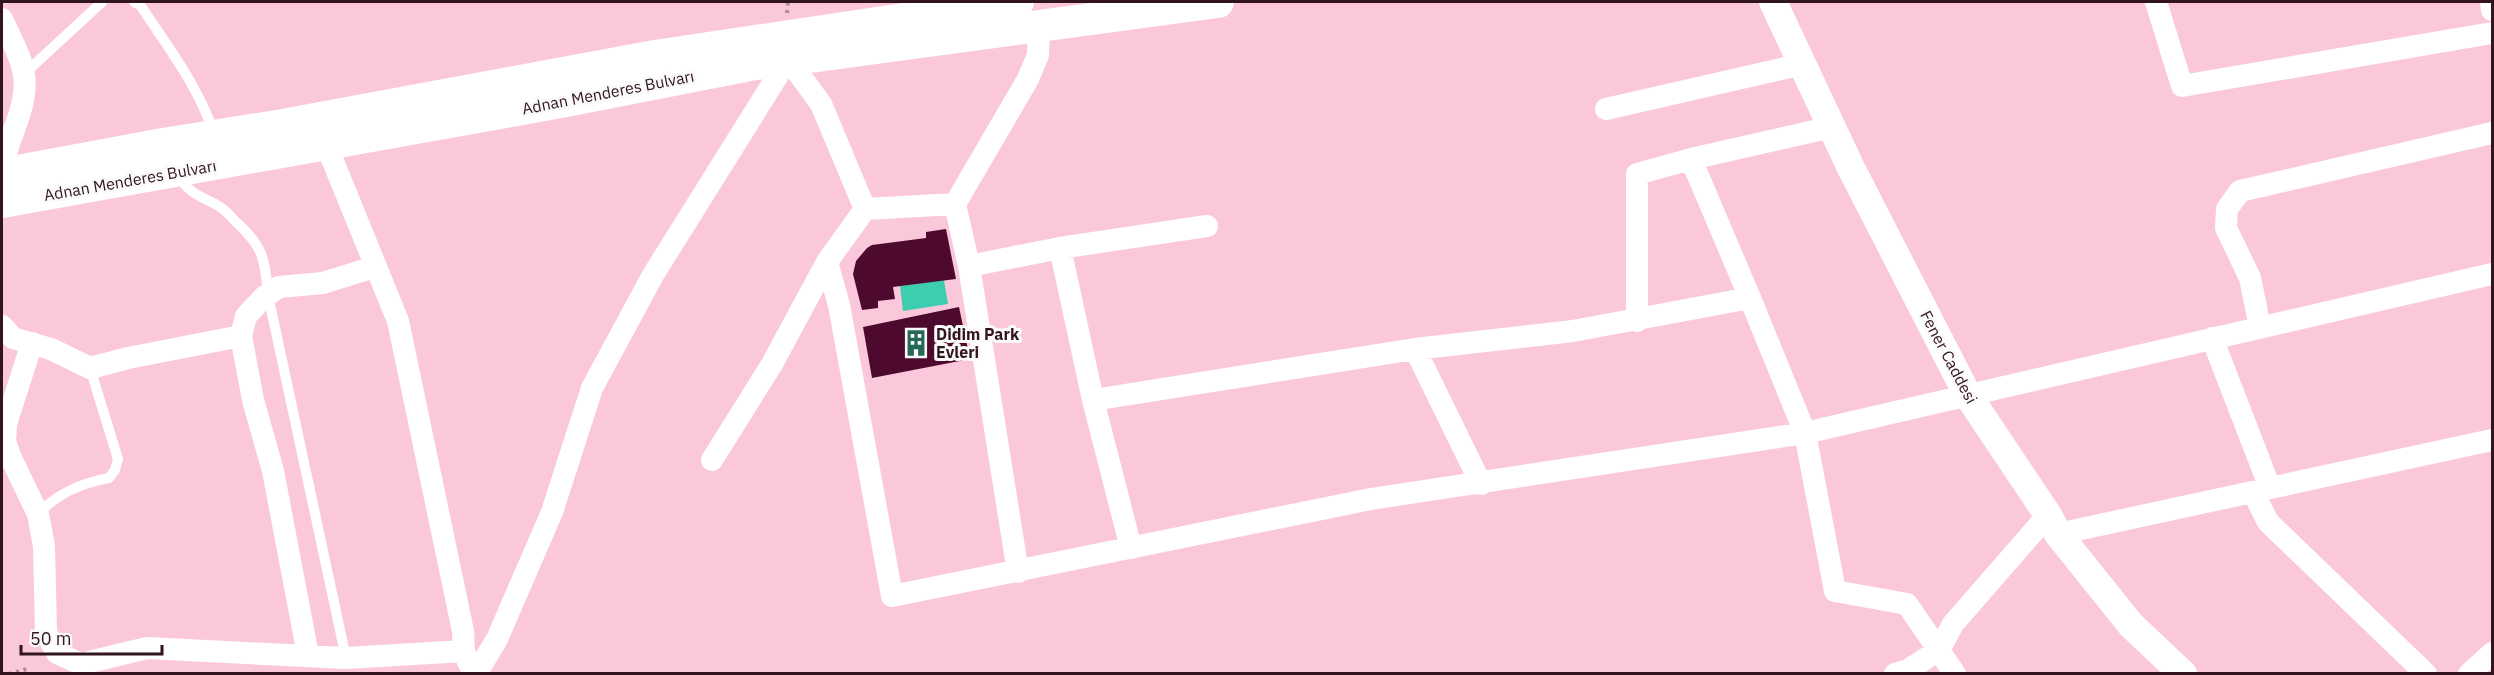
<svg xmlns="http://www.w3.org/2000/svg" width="2494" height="675" font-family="'IBM Plex Sans',sans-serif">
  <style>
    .water { fill: #3cceae }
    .building { fill: #4e0a2e }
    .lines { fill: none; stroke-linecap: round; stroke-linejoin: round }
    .path { stroke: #b68a9b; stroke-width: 4; stroke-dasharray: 3 4.5; stroke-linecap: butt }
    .service { stroke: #fff; stroke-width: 10 }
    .minor { stroke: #fff; stroke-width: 22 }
    .tertiary { stroke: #fff; stroke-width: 28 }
    .secondary { stroke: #fff; stroke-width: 32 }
    .labels { text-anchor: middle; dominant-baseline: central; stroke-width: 6; stroke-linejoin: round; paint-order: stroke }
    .street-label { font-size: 16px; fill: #321421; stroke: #fafafa }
    .poi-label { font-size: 16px; font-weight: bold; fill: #321421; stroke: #fafafa; text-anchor: start }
  </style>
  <rect width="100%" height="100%" fill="#fbc8db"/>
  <path class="water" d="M 944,280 L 948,304 L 903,311 L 900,286 Z"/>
  <path class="building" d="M 946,229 L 956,279 L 893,287 L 895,299 L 878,301 L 878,308 L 862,310 L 853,274 L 856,261 L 867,248 L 872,245 L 926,238 L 926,232 Z
    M 959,307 L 970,359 L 872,378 L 863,327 Z"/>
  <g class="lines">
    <path class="path" d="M 787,13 L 788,2
      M 9,674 L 27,669"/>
    <path class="service" d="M 134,2 L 141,6 C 170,51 196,82 214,133
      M 24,74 L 102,2
      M 177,175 C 192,195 196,194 217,205 C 224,209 230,215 235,221 C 263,246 265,258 268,295 L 346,658
      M 38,514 C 58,493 81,483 109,478 L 115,470 L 118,459 L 90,368"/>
    <path class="minor" d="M 2156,2 L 2182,86 L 2492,33
      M 2491,2 L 2492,10
      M 2,19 C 9,36 22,57 24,75 C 29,109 5,140 2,173
      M 1606,109 L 1803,64
      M 326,144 L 398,321 L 463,631 L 464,651 L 469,664
      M 1691,159 L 1750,298
      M 1060,248 L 1093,400 L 1131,548
      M 827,262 L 839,305 L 892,596 L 1371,499 L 1805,433 L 2492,274
      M 969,266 L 1060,248 L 1207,226
      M 1637,321 L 1637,174 L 1691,159 L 1832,127
      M 2,326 L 13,338 L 51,349 L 90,368 L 128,358 L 241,336
      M 2260,327 L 2250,278 L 2226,228 L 2227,209 L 2240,191 L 2492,133
      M 2212,338 L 2270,488
      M 32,343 L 6,424 L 5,441 L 10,456 L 38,514 L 44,546 L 46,633 L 57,653 L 81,664 L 147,648 L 346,658 L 464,651
      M 1415,349 L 1481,484
      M 1093,400 L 1415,349 L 1573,331 L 1750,298 L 1805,433 L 1835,591 L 1907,604 L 1955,674
      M 712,460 L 772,364 L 827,262 L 865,209 L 955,204
      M 2253,492 L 2268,522 L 2426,674
      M 2058,534 L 2492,440
      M 1018,572 L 969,266 L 955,204 L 1028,79 L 1038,55 L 1039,25
      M 308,655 L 273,471 L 253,400 L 241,336 L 246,316 L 264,297 L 279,287 L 323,283 L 374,267
      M 476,674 L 497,639 L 552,512 L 592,388 L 653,275 L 788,59 L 821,104 L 865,209
      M 1895,674 L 1908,670 L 1939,650 L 1953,624 L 2048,515
      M 2469,674 L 2492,653"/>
    <path class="tertiary" d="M 1773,2 L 1851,168 L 1967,394 L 2048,515 L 2058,534 L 2131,625 L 2183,674"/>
    <path class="secondary" d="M 2,174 L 163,144 L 283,125 L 655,56 L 1018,2
      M 2,202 L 561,102 L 750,65 L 1218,2"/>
  </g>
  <defs>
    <symbol id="building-bare" viewBox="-9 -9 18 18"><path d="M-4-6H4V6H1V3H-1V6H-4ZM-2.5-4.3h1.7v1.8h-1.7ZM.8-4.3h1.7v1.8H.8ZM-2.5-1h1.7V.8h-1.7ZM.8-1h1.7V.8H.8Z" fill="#266959" stroke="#fafafa" stroke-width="2.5" paint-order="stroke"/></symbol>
  </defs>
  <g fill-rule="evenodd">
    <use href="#building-bare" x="897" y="324" width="38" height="38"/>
  </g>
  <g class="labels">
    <g class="street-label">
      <text transform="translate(608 92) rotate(-11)">Adnan Menderes Bulvarı</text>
      <text transform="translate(130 180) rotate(-10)">Adnan Menderes Bulvarı</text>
      <text transform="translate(1949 357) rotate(62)">Fener Caddesi</text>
    </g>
    <g class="poi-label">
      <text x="936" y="334">Didim Park<tspan x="936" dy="18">Evleri</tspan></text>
    </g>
  </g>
  <rect width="2494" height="675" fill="none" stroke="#321421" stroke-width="6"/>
  <path d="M21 645v9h141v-9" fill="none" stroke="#321421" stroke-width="3"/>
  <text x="30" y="645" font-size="18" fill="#321421" stroke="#fafafa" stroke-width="4.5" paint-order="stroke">50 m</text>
</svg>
